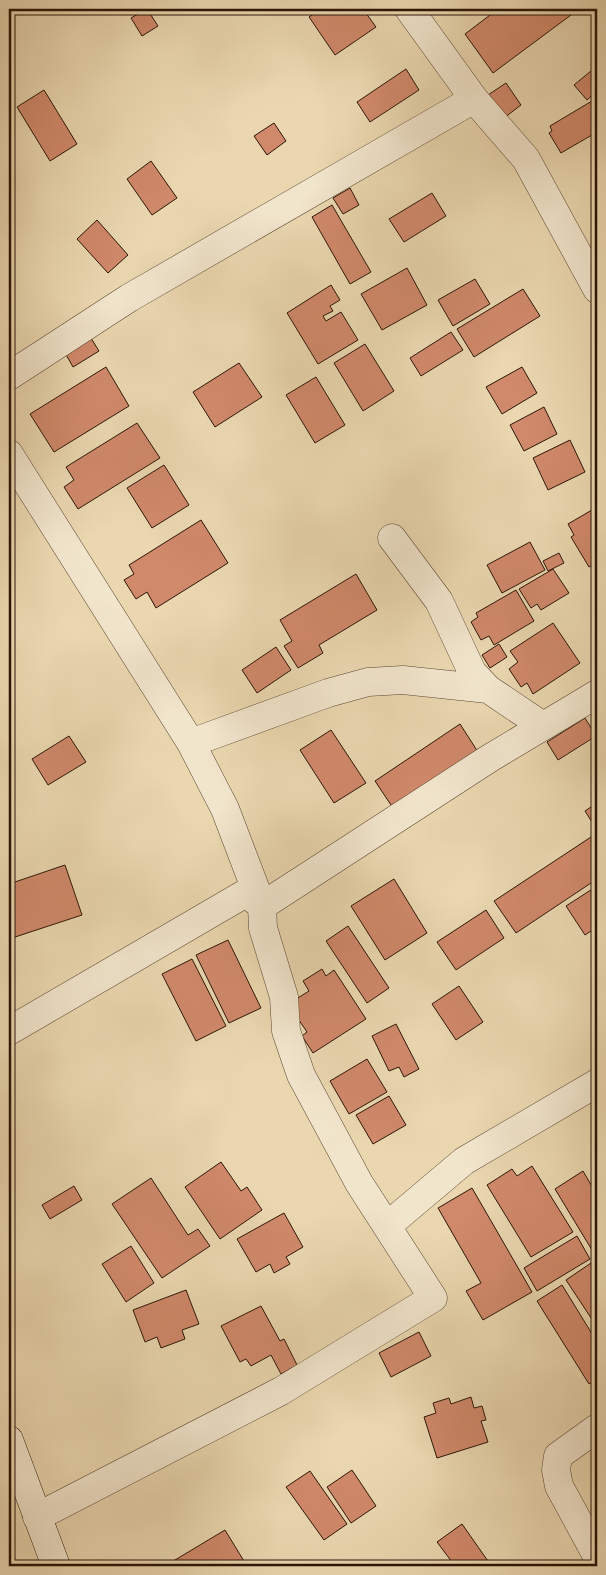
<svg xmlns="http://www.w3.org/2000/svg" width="606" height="1575" font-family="'Libre Caslon Text',serif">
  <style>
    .building { fill: #d0896b; stroke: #2b1506 }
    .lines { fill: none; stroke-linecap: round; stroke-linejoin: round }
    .minor-casing { stroke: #5b4630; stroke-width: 29 }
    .secondary-casing { stroke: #2b1506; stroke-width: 29 }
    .minor { stroke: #f1e5cc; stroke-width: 28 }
    .secondary { stroke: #f1e5cc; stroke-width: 28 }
  </style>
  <rect width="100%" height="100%" fill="#ead7b0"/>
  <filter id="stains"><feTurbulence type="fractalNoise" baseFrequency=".004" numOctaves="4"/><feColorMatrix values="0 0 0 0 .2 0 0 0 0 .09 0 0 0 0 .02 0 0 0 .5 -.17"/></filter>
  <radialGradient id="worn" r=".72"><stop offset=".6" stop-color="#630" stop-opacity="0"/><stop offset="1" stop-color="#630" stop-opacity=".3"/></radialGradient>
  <path class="building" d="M 147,9 L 158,26 L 142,36 L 131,18 Z
    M 321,9 L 363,9 L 376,27 L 335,55 L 309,17 Z
    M 498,9 L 566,9 L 571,15 L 493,73 L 465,34 Z
    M 597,66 L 597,91 L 587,100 L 574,85 Z
    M 406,69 L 419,90 L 370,122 L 357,102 Z
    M 506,83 L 521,105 L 504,118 L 488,95 Z
    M 44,90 L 77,144 L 50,161 L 17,107 Z
    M 597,98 L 597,132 L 561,153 L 549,133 L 552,131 L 550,126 Z
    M 274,123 L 286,141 L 267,155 L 254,136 Z
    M 151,161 L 177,198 L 152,215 L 127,179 Z
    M 350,188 L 359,205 L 343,214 L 333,198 Z
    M 432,193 L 446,216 L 404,242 L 389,219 Z
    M 332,205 L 371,272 L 350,284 L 312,217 Z
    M 97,220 L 128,255 L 108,273 L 77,239 Z
    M 407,268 L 427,305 L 382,330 L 361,294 Z
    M 475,279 L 490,304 L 453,326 L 438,300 Z
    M 331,285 L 340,300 L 330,306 L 333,311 L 323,316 L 326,321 L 341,312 L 358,340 L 318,364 L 287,313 Z
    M 523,289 L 540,316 L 474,357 L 457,329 Z
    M 451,332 L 463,350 L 421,376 L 410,358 Z
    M 89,335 L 99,351 L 73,367 L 64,351 Z
    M 365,344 L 394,391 L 363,411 L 334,363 Z
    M 239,363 L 262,397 L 215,427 L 193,392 Z
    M 106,367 L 129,406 L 54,452 L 30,414 Z
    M 522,367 L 537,393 L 502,414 L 486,387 Z
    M 316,377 L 345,425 L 315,443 L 286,395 Z
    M 544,407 L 557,434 L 524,451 L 510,425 Z
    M 137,423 L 160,458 L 78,509 L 64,487 L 74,480 L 66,467 Z
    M 570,440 L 585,472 L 548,490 L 533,458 Z
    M 164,465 L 189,505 L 152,528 L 127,488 Z
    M 597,507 L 597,563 L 589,567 L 571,537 L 574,535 L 568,524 Z
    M 201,520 L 228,563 L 156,608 L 147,592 L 136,599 L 124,580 L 134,574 L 129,565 Z
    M 530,542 L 545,570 L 502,593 L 487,565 Z
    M 559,553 L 564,563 L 548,571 L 543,561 Z
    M 553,569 L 569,593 L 541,610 L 537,604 L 531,608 L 519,589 Z
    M 356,574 L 377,610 L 319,645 L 323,653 L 298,668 L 284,646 L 292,641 L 280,620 Z
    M 516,590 L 534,621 L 494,645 L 489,636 L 481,640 L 471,622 L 478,617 L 476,613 Z
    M 553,623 L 580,663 L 533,694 L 527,683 L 521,687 L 509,669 L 518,662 L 510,651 Z
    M 499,644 L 507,657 L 490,668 L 482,655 Z
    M 276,647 L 291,670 L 257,693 L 242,670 Z
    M 585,718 L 596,736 L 558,760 L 547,742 Z
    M 460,724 L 478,752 L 393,808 L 375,781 Z
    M 331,730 L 366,783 L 334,803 L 300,750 Z
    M 69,736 L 86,762 L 48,785 L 32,759 Z
    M 597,803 L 597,830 L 585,811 Z
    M 591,837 L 597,845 L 597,879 L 516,933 L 494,901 Z
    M 65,865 L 82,915 L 9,939 L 9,884 Z
    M 394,879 L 427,933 L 385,960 L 351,906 Z
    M 597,886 L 597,927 L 585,935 L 566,906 Z
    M 486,910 L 504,938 L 456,970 L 437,942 Z
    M 348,926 L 389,988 L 367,1003 L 326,941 Z
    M 228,940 L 261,1008 L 229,1023 L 196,955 Z
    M 192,959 L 226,1026 L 196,1041 L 162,974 Z
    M 322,969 L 326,976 L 334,970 L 366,1019 L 313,1053 L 302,1036 L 307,1032 L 288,1004 L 309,991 L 303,981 Z
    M 459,986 L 483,1022 L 456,1040 L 432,1004 Z
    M 396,1024 L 419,1069 L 404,1077 L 399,1067 L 389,1071 L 372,1036 Z
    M 367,1059 L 387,1092 L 349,1114 L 330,1081 Z
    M 389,1096 L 406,1125 L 373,1144 L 356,1115 Z
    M 221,1162 L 241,1191 L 247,1187 L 262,1210 L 220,1239 L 185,1187 Z
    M 532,1166 L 573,1232 L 531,1257 L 487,1185 L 512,1169 L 517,1176 Z
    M 583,1171 L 597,1195 L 597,1254 L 595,1255 L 555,1189 Z
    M 151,1178 L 188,1235 L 198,1229 L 210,1246 L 162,1278 L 112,1204 Z
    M 74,1186 L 82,1200 L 50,1219 L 42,1205 Z
    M 472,1188 L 532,1292 L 483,1320 L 466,1291 L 481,1283 L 438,1208 Z
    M 284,1213 L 303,1247 L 286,1257 L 290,1264 L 274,1273 L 270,1264 L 256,1272 L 237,1239 Z
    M 577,1236 L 590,1259 L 537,1291 L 524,1268 Z
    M 131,1246 L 154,1283 L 126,1302 L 102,1264 Z
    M 594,1261 L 597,1265 L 597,1327 L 566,1280 Z
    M 562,1285 L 597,1342 L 597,1379 L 589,1384 L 537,1301 Z
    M 186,1290 L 199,1324 L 182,1330 L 185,1339 L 161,1348 L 157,1337 L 145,1342 L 133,1310 Z
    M 261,1306 L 280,1341 L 284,1339 L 297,1365 L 281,1374 L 271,1355 L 251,1366 L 246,1359 L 240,1362 L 221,1326 Z
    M 419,1332 L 431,1356 L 391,1377 L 379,1353 Z
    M 471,1397 L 474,1408 L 482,1406 L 486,1420 L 481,1421 L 488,1442 L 437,1458 L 424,1417 L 436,1413 L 433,1403 L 449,1398 L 451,1404 Z
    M 352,1470 L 376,1506 L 351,1523 L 327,1487 Z
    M 310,1471 L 347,1524 L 324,1540 L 286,1487 Z
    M 462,1524 L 490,1564 L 487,1566 L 455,1566 L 437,1542 Z
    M 225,1530 L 247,1566 L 165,1566 Z"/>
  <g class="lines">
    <defs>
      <path id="minor" d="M 474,99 L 526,159 L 597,289
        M 9,376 L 129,298 L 474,99 L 409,9
        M 9,454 L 191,743 L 225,809 L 262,906 L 263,928 L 284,997 L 286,1031 L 301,1075 L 359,1183 L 433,1298 L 281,1391 L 37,1517
        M 392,538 L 439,601 L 472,672 L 488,689 L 543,726
        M 191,743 L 328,693 L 368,682 L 403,680 L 488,689
        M 9,1031 L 246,893 L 262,906 L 490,758 L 597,694
        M 387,1226 L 464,1161 L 597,1083
        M 597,1428 L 558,1456 L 556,1470 L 559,1486 L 597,1556"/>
      <path id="secondary" d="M 9,1440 L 56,1566"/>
    </defs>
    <use href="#minor" class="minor-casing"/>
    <use href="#secondary" class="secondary-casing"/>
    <use href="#minor" class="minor"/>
    <use href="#secondary" class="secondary"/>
  </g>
  <rect width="606" height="1575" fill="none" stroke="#ead7b0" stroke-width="30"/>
  <rect x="10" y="10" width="586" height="1555" fill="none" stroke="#2b1506" stroke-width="2.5"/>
  <rect x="15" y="15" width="576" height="1545" fill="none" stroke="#2b1506"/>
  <rect width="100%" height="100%" filter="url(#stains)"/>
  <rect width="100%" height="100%" fill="url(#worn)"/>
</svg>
